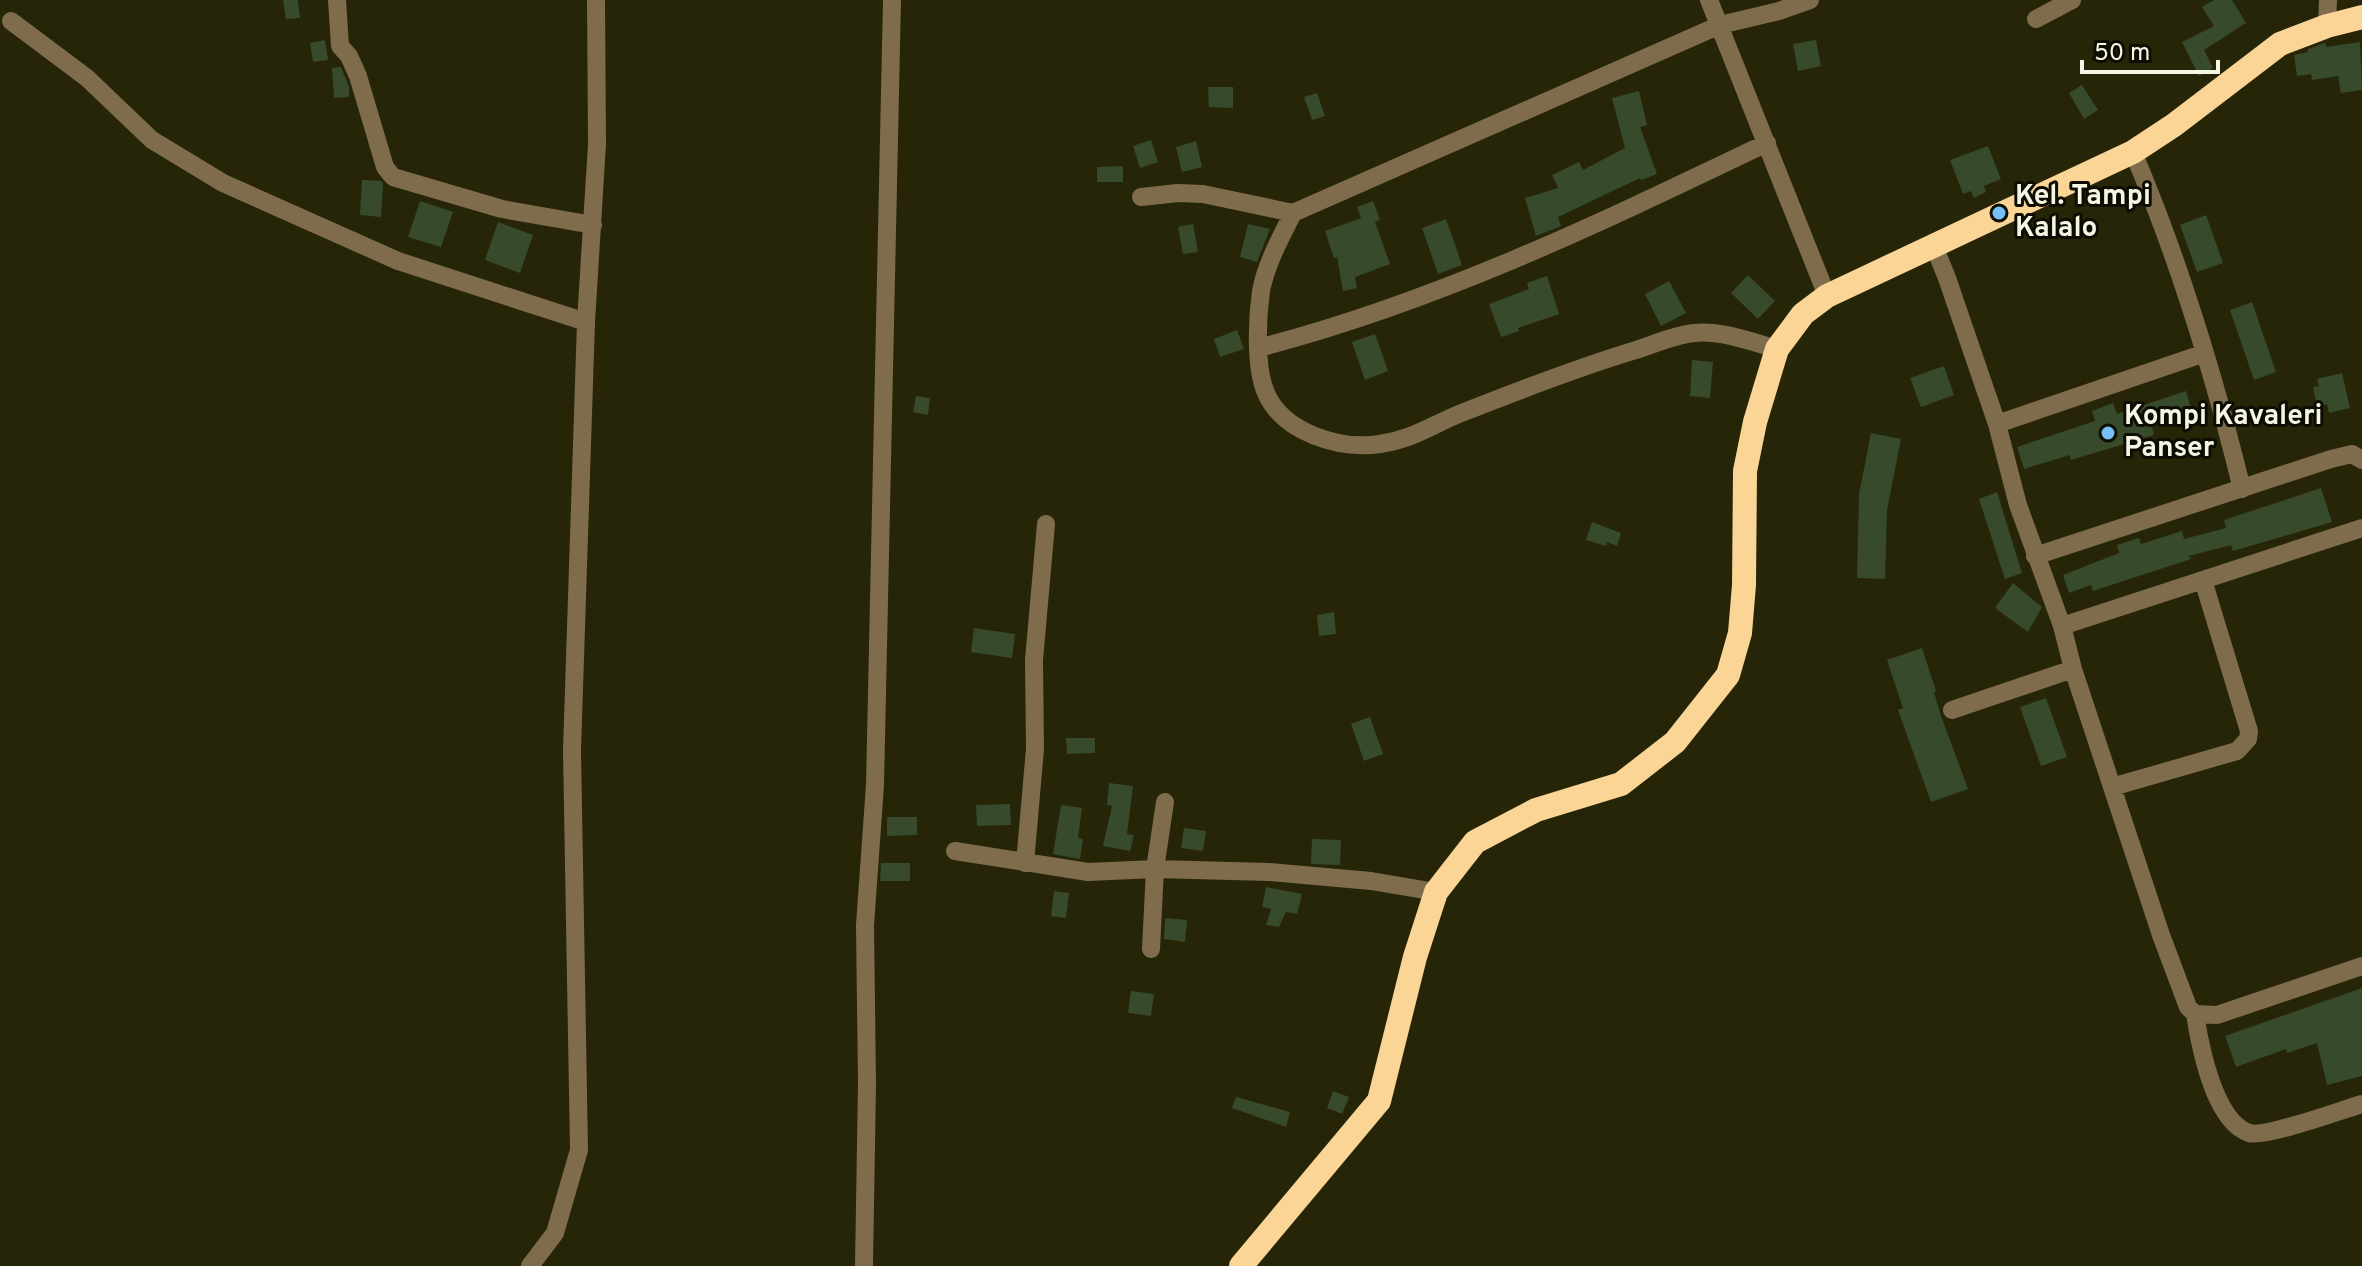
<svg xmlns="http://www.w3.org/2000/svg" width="2362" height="1266" font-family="Overpass,sans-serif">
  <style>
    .building { fill: #374a2c }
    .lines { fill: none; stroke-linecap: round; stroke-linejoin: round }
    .minor { stroke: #7f6c4d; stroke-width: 18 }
    .highway { stroke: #fbd595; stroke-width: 24 }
    .poi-dot { fill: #77bff7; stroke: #0e0d03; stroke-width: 3 }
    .labels { text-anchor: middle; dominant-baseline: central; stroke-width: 6; stroke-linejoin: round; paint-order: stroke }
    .poi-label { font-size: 28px; font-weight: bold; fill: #f6f6e5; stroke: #0e0d03; text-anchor: start }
  </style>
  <rect width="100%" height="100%" fill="#262507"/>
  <path class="building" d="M 283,0 L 298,0 L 300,18 L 286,19 Z
    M 2214,0 L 2232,0 L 2246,23 L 2204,50 L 2213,68 L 2199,76 L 2182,42 L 2214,26 L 2202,7 Z
    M 325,40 L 328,60 L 313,62 L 310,43 Z
    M 1816,40 L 1821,66 L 1798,71 L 1793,44 Z
    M 2360,42 L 2362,90 L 2341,93 L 2338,76 L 2312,80 L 2311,74 L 2297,76 L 2294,55 L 2308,52 L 2308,49 L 2325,43 L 2326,47 Z
    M 341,67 L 349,87 L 349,97 L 334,98 L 332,68 Z
    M 2082,85 L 2098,110 L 2084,119 L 2069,93 Z
    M 1208,87 L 1233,87 L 1233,108 L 1209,107 Z
    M 1639,91 L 1647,125 L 1640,127 L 1657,174 L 1641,180 L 1640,178 L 1558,217 L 1561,226 L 1536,236 L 1525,198 L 1558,188 L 1552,175 L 1579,162 L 1583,170 L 1625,148 L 1612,98 Z
    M 1317,93 L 1325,116 L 1312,120 L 1304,97 Z
    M 1151,140 L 1158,162 L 1140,168 L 1133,146 Z
    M 1196,141 L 1202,167 L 1182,172 L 1176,147 Z
    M 1988,146 L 2001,179 L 1984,186 L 1986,192 L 1974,198 L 1971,191 L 1963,194 L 1950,160 Z
    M 1123,166 L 1123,182 L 1097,182 L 1097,167 Z
    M 362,180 L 381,181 L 383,184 L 381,217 L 360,215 Z
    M 420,201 L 453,212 L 441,247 L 408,237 Z
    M 1373,201 L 1380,220 L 1375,222 L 1390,264 L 1355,277 L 1357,288 L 1343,291 L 1337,257 L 1334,258 L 1325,231 L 1361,218 L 1357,207 Z
    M 2206,215 L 2223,263 L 2197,272 L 2180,225 Z
    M 1446,219 L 1462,265 L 1438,274 L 1422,228 Z
    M 498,222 L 533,235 L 520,273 L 485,260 Z
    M 1193,224 L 1198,252 L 1183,254 L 1178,227 Z
    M 1248,224 L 1270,229 L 1257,262 L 1240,257 Z
    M 1748,275 L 1775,301 L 1758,319 L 1731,293 Z
    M 1547,276 L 1559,314 L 1518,328 L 1519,331 L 1501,337 L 1489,304 L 1529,289 L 1527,283 Z
    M 1669,281 L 1686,313 L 1661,326 L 1645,294 Z
    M 2252,302 L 2276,372 L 2254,380 L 2230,310 Z
    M 1237,330 L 1244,349 L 1220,357 L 1214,339 Z
    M 1375,334 L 1388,371 L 1365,380 L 1352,342 Z
    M 1692,360 L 1713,362 L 1710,398 L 1690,396 Z
    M 1944,366 L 1954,395 L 1921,407 L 1910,378 Z
    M 2342,373 L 2350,408 L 2329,413 L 2327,404 L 2317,406 L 2313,387 L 2319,386 L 2317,379 Z
    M 2186,391 L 2193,415 L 2152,427 L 2154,435 L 2071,460 L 2070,455 L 2024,469 L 2017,447 L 2095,421 L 2092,411 L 2113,403 L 2117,414 Z
    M 916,396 L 930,398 L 928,415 L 913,412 Z
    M 1871,433 L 1901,439 L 1887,510 L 1885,579 L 1857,578 L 1859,494 Z
    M 2321,488 L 2332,522 L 2233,551 L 2231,545 L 2189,556 L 2191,559 L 2093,591 L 2091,585 L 2069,593 L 2063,575 L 2119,553 L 2117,545 L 2139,538 L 2141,544 L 2182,531 L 2184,539 L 2226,528 L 2224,520 Z
    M 1997,492 L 2022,573 L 2005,579 L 1979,499 Z
    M 1592,522 L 1621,533 L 1617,546 L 1607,542 L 1606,546 L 1586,540 Z
    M 2013,583 L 2042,607 L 2028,632 L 1995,608 Z
    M 1334,612 L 1336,634 L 1319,636 L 1317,615 Z
    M 974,628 L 1015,634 L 1012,658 L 971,652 Z
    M 1922,648 L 1936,691 L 1934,692 L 1940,713 L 1968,789 L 1931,802 L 1898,710 L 1903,708 L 1887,660 Z
    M 2046,698 L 2067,757 L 2041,766 L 2020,707 Z
    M 1370,717 L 1383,754 L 1364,761 L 1351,724 Z
    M 1066,738 L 1095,738 L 1095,753 L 1067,754 Z
    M 1109,783 L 1133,786 L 1127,834 L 1134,835 L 1130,851 L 1103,846 L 1112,806 L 1107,805 Z
    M 1010,804 L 1011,825 L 977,826 L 976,805 Z
    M 1061,805 L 1082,808 L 1078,838 L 1083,839 L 1080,859 L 1053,854 Z
    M 887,817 L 917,817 L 917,835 L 887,836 Z
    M 1184,828 L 1206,831 L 1203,851 L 1181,848 Z
    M 1312,839 L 1341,840 L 1340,865 L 1311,864 Z
    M 881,863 L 910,863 L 910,881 L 880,881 Z
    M 1266,887 L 1302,894 L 1297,914 L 1286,912 L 1279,927 L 1266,925 L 1271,909 L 1262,907 Z
    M 1054,891 L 1069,893 L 1066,918 L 1051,916 Z
    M 1165,918 L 1187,920 L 1185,942 L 1164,939 Z
    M 2362,988 L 2362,1076 L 2327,1085 L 2317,1043 L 2287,1053 L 2286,1049 L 2236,1067 L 2225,1036 Z
    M 1131,991 L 1154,994 L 1151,1016 L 1128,1013 Z
    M 1333,1091 L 1349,1097 L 1342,1114 L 1327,1108 Z
    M 1236,1097 L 1290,1112 L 1286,1127 L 1232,1108 Z"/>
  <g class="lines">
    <path class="minor" d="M 337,0 L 340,46 L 349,56 L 358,76 L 385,167 L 393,177 L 502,209 L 593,225
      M 1709,0 L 1827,296
      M 2036,19 L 2072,0
      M 11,21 L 87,78 L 152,140 L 223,183 L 398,261 L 586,322
      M 2327,26 L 2328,0
      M 2133,152 C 2179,260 2214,375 2242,489
      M 1141,197 L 1178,193 L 1203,194 L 1293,213
      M 1934,246 L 1947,278 L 1997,424 L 2018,505 L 2062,626 L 2073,669 L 2161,935 L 2188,1007 L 2195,1014 L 2217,1015 L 2362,966
      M 1258,348 C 1437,302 1602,222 1767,143
      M 1777,349 C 1752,342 1721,330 1694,333 C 1675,335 1654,344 1636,350 C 1576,368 1517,391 1459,414 C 1430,426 1413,439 1380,444 C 1340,450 1283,433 1266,393 C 1255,368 1257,319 1261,291 C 1266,264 1281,237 1293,213 L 1720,25 L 1779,11 L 1810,0
      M 1997,424 L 2205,353
      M 2035,556 L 2331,459 L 2352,454 L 2362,460
      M 2062,626 L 2362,528
      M 1952,710 L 2073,669
      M 2112,787 L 2237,751 L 2248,739 L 2249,731 L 2203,580
      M 955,851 L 1088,872 L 1155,869 L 1269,872 L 1371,881 L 1436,892
      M 1025,863 L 1035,749 L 1034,660 L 1046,524
      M 1151,949 L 1155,869 L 1165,802
      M 2195,1014 C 2200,1046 2214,1121 2249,1133 C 2266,1138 2341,1110 2362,1104
      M 530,1266 L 555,1233 L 579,1150 L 572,750 L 586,322 L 597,144 L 596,0
      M 864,1266 L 867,1084 L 865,925 L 875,785 L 892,0"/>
    <path class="highway" d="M 1241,1266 L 1379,1101 L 1415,957 L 1436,892 L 1475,842 L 1536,810 L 1621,784 L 1675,742 L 1728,675 L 1740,633 L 1744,585 L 1745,471 L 1755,422 L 1777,349 L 1803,314 L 1827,296 L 2133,152 L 2174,125 L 2280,44 L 2327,26 L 2362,17"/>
  </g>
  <g class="poi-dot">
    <circle cx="1999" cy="213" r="8"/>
    <circle cx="2108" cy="433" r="8"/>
  </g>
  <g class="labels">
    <g class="poi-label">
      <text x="2015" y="197">Kel. Tampi<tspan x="2015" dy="32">Kalalo</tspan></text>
      <text x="2124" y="417">Kompi Kavaleri<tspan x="2124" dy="32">Panser</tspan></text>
    </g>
  </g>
  <path d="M2082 60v12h136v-12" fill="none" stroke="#f6f6e5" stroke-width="4"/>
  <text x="2094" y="60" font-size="24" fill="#f6f6e5" stroke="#0e0d03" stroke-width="6" paint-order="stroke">50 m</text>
</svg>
